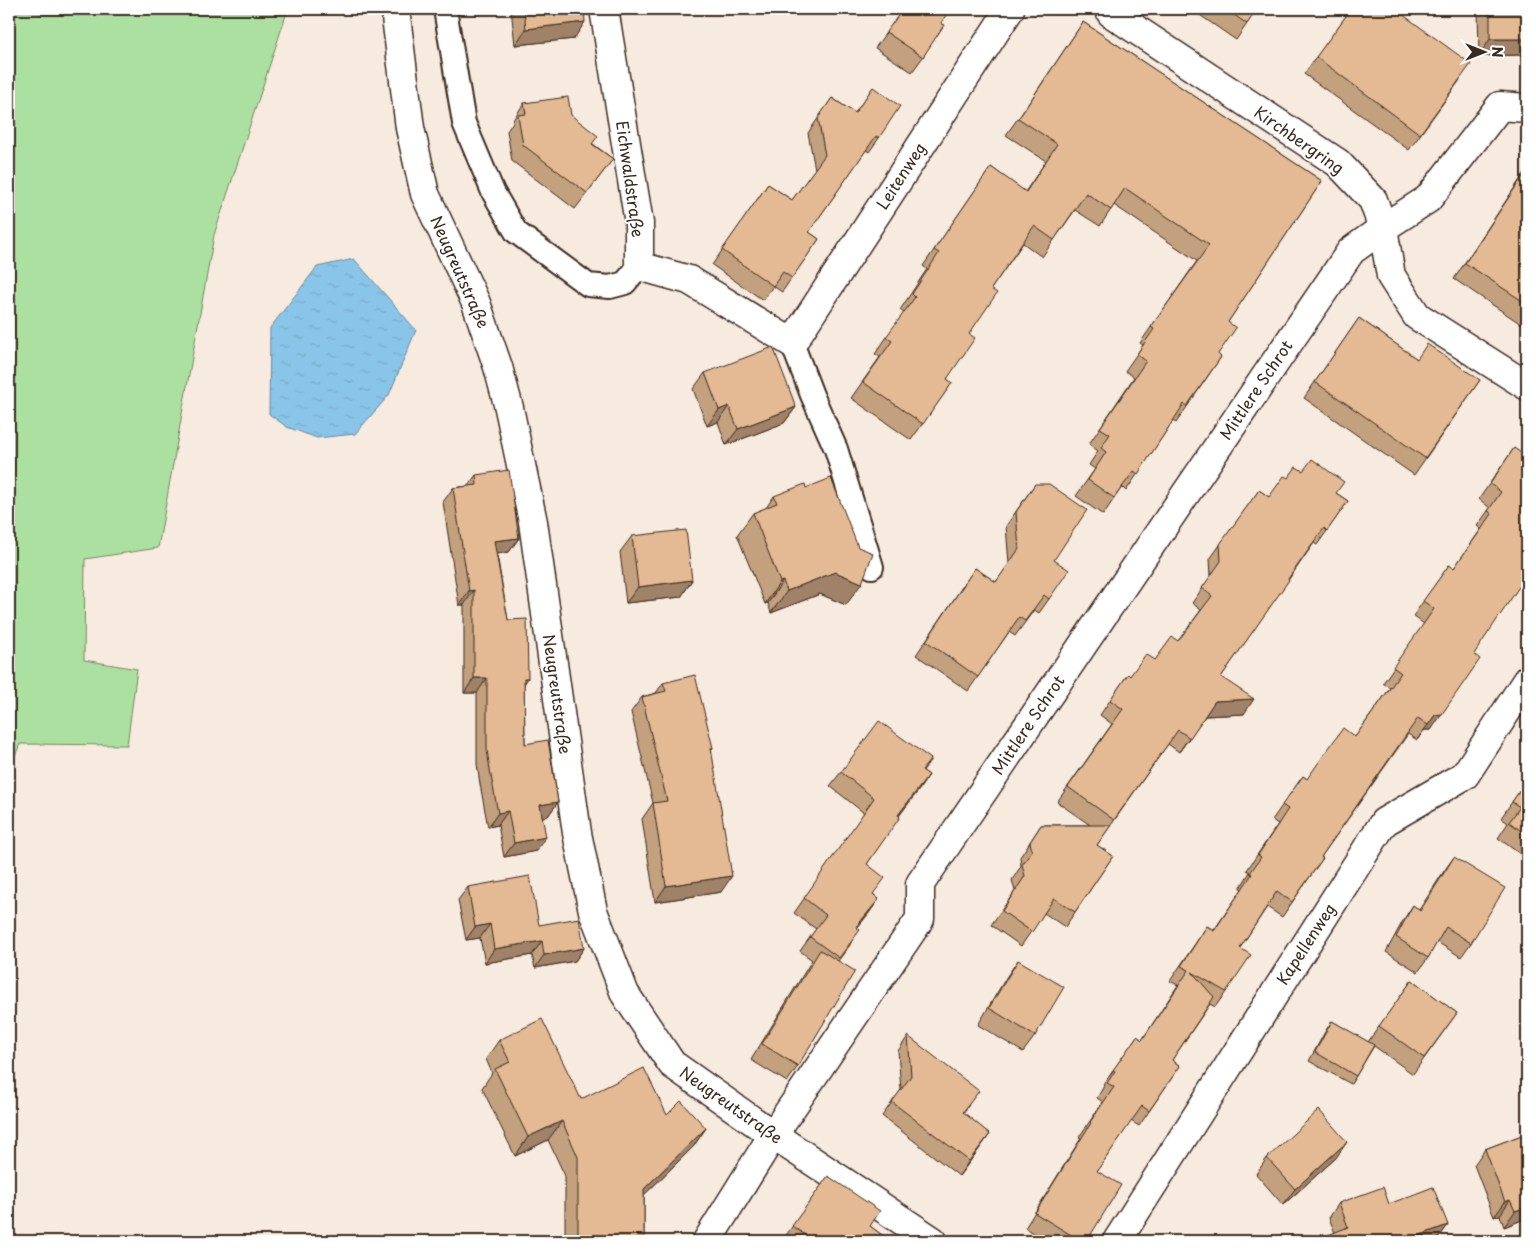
<svg xmlns="http://www.w3.org/2000/svg" width="1536" height="1250" viewBox="0 0 1536 1250" font-family="'Playpen Sans',sans-serif">
	<style>
		.green { fill: #ace0a1; stroke: #748560 }
		.water { fill: url(#water-ripples); stroke: #6a8798 }
		.lines { fill: none; stroke-linecap: round; stroke-linejoin: round }
		.service-casing { stroke: #3b2a1e; stroke-width: 26 }
		.minor-casing { stroke: #3b2a1e; stroke-width: 31 }
		.service { stroke: #fff; stroke-width: 22 }
		.minor { stroke: #fff; stroke-width: 28 }
		.wall { fill: #c3a07e; stroke: #3b2a1e }
		.shaded-wall { fill: #9f8267; stroke: #3b2a1e }
		.building { fill: #e3ba93; stroke: #3b2a1e }
		.labels { text-anchor: middle; stroke-width: 4; stroke-linejoin: round; paint-order: stroke }
		.street-label { font-size: 16px; fill: #3b2a1e; stroke: #fff }
	</style>
	<defs>
		<pattern id="water-ripples" width="26" height="14" patternUnits="userSpaceOnUse" patternTransform="scale(1.25)"><rect width="26" height="14" fill="#89c5e9"/><path d="M2 4q2-2 4 0t4 0M15 11q2-2 4 0t4 0" fill="none" stroke="#77a9c7"/></pattern>
	</defs>
	<rect width="100%" height="100%" fill="#f7eadf"/>
	<filter id="ink" filterUnits="userSpaceOnUse"><feTurbulence type="fractalNoise" baseFrequency=".02" numOctaves="2"/><feDisplacementMap in="SourceGraphic" scale="10" xChannelSelector="R" yChannelSelector="G"/><feConvolveMatrix kernelMatrix="1 2 1 2 8 2 1 2 1" color-interpolation-filters="sRGB"/></filter>
	<g filter="url(#ink)">
		<path class="green" d="M9,9H288L214,235L158,548L85,559L84,660L137,669L127,745L20,744L9,770Z"/>
		<path class="water" d="M354,259L416,330L389,395L355,434L317,438L287,427L269,414L270,328L317,267Z"/>
		<g class="lines">
			<g class="service-casing">
				<g id="service">
					<path d="M445,9L464,123L493,192L516,232L588,285L610,287L625,283L639,266"/>
					<path d="M792,343L812,395L836,449L872,567"/>
				</g>
			</g>
			<g class="minor-casing">
				<g id="minor">
					<path d="M395,9L410,128L425,194L476,303L498,367L509,408L533,522L577,833L593,911L625,994L672,1064L773,1135L933,1241"/>
					<path d="M604,9L639,223V266L689,280L792,343L1010,9"/>
					<path d="M1109,9L1111,13L1338,163L1373,200L1383,228L1391,276L1417,316L1527,386"/>
					<path d="M707,1241L773,1135L920,919V884L1351,251L1383,228L1428,199L1500,106L1527,108"/>
					<path d="M1117,1241L1384,822L1465,775L1527,680"/>
				</g>
			</g>
			<use href="#service" class="service"/>
			<use href="#minor" class="minor"/>
		</g>
		<g class="wall">
			<path d="M511,9H584L574,39L515,45Z"/>
			<path d="M903,9L941,23L923,57L912,72L875,48Z"/>
			<path d="M1191,9H1257L1236,40Z"/>
			<path d="M1351,9L1460,80L1409,150L1304,74Z"/>
			<path d="M1478,9H1527V60H1522V55L1479,56Z"/>
			<path d="M1083,22L1322,181L1228,322L1218,354L1221,357L1176,423L1173,421L1126,491L1122,487L1103,515L1076,496L1095,469L1089,465L1098,451L1089,444L1134,377L1125,371L1143,345L1140,343L1197,261L1114,205L1100,226L1075,210L1042,257L1023,243L991,289L947,379L952,383L911,440L851,398L880,357L875,354L904,313L900,310L927,269L923,266L991,167L1025,192L1046,161L1006,135L1018,118L1020,116Z"/>
			<path d="M873,87L879,138L869,152L866,150L809,232L819,239L782,292L773,286L763,300L712,265L768,184L792,200L815,169L808,133L832,98L855,113Z"/>
			<path d="M524,103L571,115L593,144L613,159L575,209L512,161L507,131L513,122V120Z"/>
			<path d="M1527,169V328L1454,279Z"/>
			<path d="M1359,318L1417,359L1480,380L1414,475L1304,398Z"/>
			<path d="M705,373L796,407L784,423L726,445L718,422L707,426L693,389Z"/>
			<path d="M1514,448L1474,654L1431,730H1424L1417,740L1408,734L1321,857L1323,858L1282,917L1267,907L1240,948L1226,992L1215,1007L1210,1004L1172,1060L1180,1066L1139,1126L1131,1121L1097,1171L1087,1241H1045L1025,1228L1081,1138L1079,1137L1103,1102L1097,1098L1104,1086L1103,1085L1137,1036L1142,1040L1178,985L1170,981L1207,926L1214,930L1242,889L1240,888L1250,872L1247,870L1278,824L1272,820L1303,776L1307,779L1355,737L1390,688L1383,683L1424,624L1413,616L1449,565L1454,568L1481,529L1477,526L1490,508L1479,499Z"/>
			<path d="M476,475L519,538L509,552L497,554L508,620L528,678L524,684L525,744L558,802L548,816L542,817L536,851L504,857L498,825L488,827L480,784L477,764V693H464V605H459L443,502L453,488L468,486Z"/>
			<path d="M1288,478L1336,493L1348,501L1317,545L1314,543L1221,677L1244,714L1205,716L1179,752L1168,744L1097,845L1113,856L1065,927L1044,913L1021,946L991,925L1015,891L1012,880L1021,866L1020,857L1041,825H1090L1057,802L1112,724L1100,715L1128,674L1130,676L1155,660L1178,641L1201,610L1192,603L1211,576L1210,559L1259,490L1269,497Z"/>
			<path d="M1035,484L1054,560L1049,599L1039,613L1034,610L1015,636L1009,632L968,691L916,655L975,568L996,582L1009,564L1006,526Z"/>
			<path d="M774,496L846,605L820,594L771,613L768,603L765,604L737,535L753,513L766,508Z"/>
			<path d="M632,536L692,580L681,597L626,603L620,552Z"/>
			<path d="M663,683L713,748L711,750L721,892L655,902L642,819L653,803L631,712L642,697L656,693Z"/>
			<path d="M931,759L923,771L929,775L899,816L867,864L873,894L879,899L869,913L857,928L850,945L838,961L798,1066L787,1082L751,1060L812,960L800,951L816,929L794,913L864,813L830,786L841,772Z"/>
			<path d="M1527,780V859L1498,838L1508,823L1501,818Z"/>
			<path d="M1454,857L1471,943L1461,957L1437,942L1428,958L1418,972L1386,952L1404,919L1413,905L1419,910L1444,871Z"/>
			<path d="M468,887L539,925L584,948L575,961L535,968L532,955L485,963L480,938L466,940L458,900Z"/>
			<path d="M1018,960L1035,1036L1023,1052L978,1025L1007,976Z"/>
			<path d="M1412,980L1457,1013L1413,1074L1374,1046L1356,1076L1351,1084L1309,1061L1326,1030L1332,1021L1368,1042Z"/>
			<path d="M908,1036L969,1105L963,1113L990,1134L959,1176L882,1116L901,1090L898,1051Z"/>
			<path d="M499,1040L581,1099L667,1115L706,1128L693,1147L644,1195V1241H565V1176L548,1140L515,1156L482,1088L492,1073L486,1059Z"/>
			<path d="M1527,1133V1218L1504,1227L1500,1215L1494,1217L1474,1165L1485,1149Z"/>
			<path d="M1267,1158H1336L1283,1205L1256,1174Z"/>
			<path d="M828,1176L870,1226L890,1241H782Z"/>
			<path d="M1339,1203L1389,1204L1448,1225L1438,1239L1432,1241H1313L1335,1233L1329,1218Z"/>
		</g>
		<g class="shaded-wall">
			<path d="M585,22L574,39L515,45L526,29Z"/>
			<path d="M1490,39H1527V47L1522,55L1479,56Z"/>
			<path d="M1527,53V60H1522Z"/>
			<path d="M729,406L718,422L707,426L719,410Z"/>
			<path d="M796,407L784,423L726,445L738,429Z"/>
			<path d="M519,538L509,552L484,556L494,541Z"/>
			<path d="M835,572L862,583L846,605L820,594L771,613L787,591Z"/>
			<path d="M692,580L681,597L626,603L638,587Z"/>
			<path d="M783,581L768,603L765,604L780,582Z"/>
			<path d="M474,590L464,605H459L469,591Z"/>
			<path d="M474,678H487L477,693H464Z"/>
			<path d="M524,678H528L518,693Z"/>
			<path d="M1254,699L1244,714L1205,716L1179,752L1215,701Z"/>
			<path d="M1442,714L1431,730H1424L1417,740L1435,715Z"/>
			<path d="M929,775L919,790L888,830L898,815Z"/>
			<path d="M558,802L548,816L530,819L540,805Z"/>
			<path d="M508,811L498,825L488,827L498,813Z"/>
			<path d="M546,837L536,851L504,857L514,843Z"/>
			<path d="M732,876L721,892L655,902L666,886Z"/>
			<path d="M879,899L869,913L846,942L856,927Z"/>
			<path d="M490,924L480,938L466,940L475,927Z"/>
			<path d="M542,941L532,955L485,963L494,949Z"/>
			<path d="M584,948L575,961L535,968L544,955Z"/>
			<path d="M562,1121L548,1140L515,1156L528,1137Z"/>
			<path d="M706,1128L693,1147L631,1208L644,1189Z"/>
			<path d="M990,1134L980,1148L959,1176L969,1161Z"/>
			<path d="M1347,1142L1336,1158L1283,1205L1295,1189Z"/>
			<path d="M1510,1200L1500,1215L1494,1217L1505,1202Z"/>
			<path d="M1527,1207V1218L1504,1227L1515,1211Z"/>
			<path d="M1448,1225L1438,1239L1432,1241H1412L1415,1237Z"/>
		</g>
		<g class="building">
			<path d="M524,9H584L585,22L526,29Z"/>
			<path d="M903,9H950L941,23L944,25L923,57L886,32Z"/>
			<path d="M1226,9H1257L1247,24Z"/>
			<path d="M1351,9H1395L1471,64L1420,134L1316,57Z"/>
			<rect x="1490" y="9" width="37" height="30"/>
			<path d="M1083,22L1322,181L1228,322L1236,328L1218,354L1221,357L1187,406L1184,404L1138,474L1134,471L1114,498L1088,480L1106,452L1101,448L1110,434L1100,428L1146,361L1137,354L1154,329L1151,327L1209,245L1125,188L1111,210L1086,193L1054,240L1034,226L991,289L997,293L969,334L975,338L947,379L952,383L923,424L863,382L892,341L886,337L915,297L912,294L939,253L934,250L991,167L1026,192L1057,144L1018,118L1021,115Z"/>
			<path d="M873,87L900,106L879,138L876,136L809,232L819,239L792,278L783,272L773,286L722,250L768,184L792,200L825,155L818,118L832,98L855,113Z"/>
			<path d="M568,97L571,115L598,136L592,144L613,159L587,193L523,145L518,115L526,114L524,103Z"/>
			<path d="M1527,170V304L1465,263Z"/>
			<path d="M1359,318L1417,359L1427,344L1480,380L1425,458L1315,382Z"/>
			<path d="M773,347L796,407L738,429L729,406L719,410L705,373Z"/>
			<path d="M1514,448L1527,457V575L1474,654L1480,659L1442,714L1435,715L1428,725L1418,718L1321,857L1323,858L1292,902L1277,891L1240,948L1251,955L1226,992L1192,972L1214,997L1172,1060L1180,1066L1149,1111L1142,1106L1097,1171L1121,1185L1087,1241H1081L1035,1213L1091,1123L1090,1122L1114,1087L1107,1083L1115,1071L1113,1070L1137,1036L1142,1040L1189,970L1181,966L1207,926L1214,931L1252,874L1250,873L1261,857L1258,855L1288,809L1282,805L1303,776L1307,779L1343,728L1355,737L1401,673L1393,667L1434,609L1423,601L1449,565L1454,568L1492,514L1488,511L1501,492L1490,484Z"/>
			<path d="M1312,459L1344,482L1336,493L1348,501L1327,531L1324,528L1288,579L1289,580L1221,677L1254,699L1215,701L1190,738L1178,730L1114,820L1068,787L1123,709L1110,700L1128,674L1130,676L1146,654L1155,660L1172,637L1178,641L1212,596L1202,588L1221,561L1220,544L1259,490L1269,497L1284,476L1288,478L1296,467L1303,471Z"/>
			<path d="M509,470L519,538L494,541L508,620L527,619L528,678H524L525,744L548,740L558,802L540,805L546,837L514,843L508,811L498,813L490,770L487,750V678H474V590L469,591L453,488L477,485L476,475Z"/>
			<path d="M831,478L858,547L873,553L862,583L835,572L787,591L783,581L780,582L753,513L777,503L774,496L805,484L806,488Z"/>
			<path d="M1035,484H1049L1087,510L1054,560L1069,570L1049,599L1044,595L1025,621L1019,617L978,677L926,641L975,568L996,582L1019,549L1016,512Z"/>
			<path d="M686,530L692,580L638,587L632,536Z"/>
			<path d="M695,675L713,748H711L732,876L666,886L653,803L667,801L642,697L666,691L663,683Z"/>
			<path d="M879,721L931,759L922,770L929,775L898,815L900,817L867,864L885,878L873,894L879,899L856,927L860,930L839,958L810,937L826,915L804,898L874,798L841,772Z"/>
			<path d="M1527,780V835L1509,822L1520,807L1512,802Z"/>
			<path d="M1041,825H1111L1097,845L1113,856L1075,912L1054,898L1032,932L1002,911L1025,876L1022,865L1032,851L1030,842Z"/>
			<path d="M1454,857L1505,888L1471,943L1446,927L1428,958L1396,937L1413,905L1420,911Z"/>
			<path d="M530,876L539,925L579,918L584,948L544,955L542,941L494,949L490,924L475,927L468,887Z"/>
			<path d="M820,950L855,971L798,1066L762,1044Z"/>
			<path d="M1018,960L1064,987L1035,1036L989,1008Z"/>
			<path d="M1412,980L1457,1013L1424,1058L1379,1026Z"/>
			<path d="M542,1019L581,1099L644,1068L667,1115L681,1101L706,1128L644,1189V1241H578V1157L562,1121L528,1137L495,1069L510,1062L499,1040Z"/>
			<path d="M1332,1021L1374,1045L1356,1076L1315,1052Z"/>
			<path d="M908,1036L979,1091L963,1112L990,1134L969,1161L892,1102L911,1076Z"/>
			<path d="M1319,1110L1347,1142L1295,1189L1267,1158Z"/>
			<path d="M1527,1133V1207L1515,1211L1510,1200L1505,1202L1485,1149Z"/>
			<path d="M828,1176L880,1211L870,1226L890,1241H814L792,1226Z"/>
			<path d="M1383,1187L1389,1204L1433,1187L1448,1225L1415,1237L1417,1241H1313L1348,1227L1339,1203Z"/>
		</g>
	</g>
	<g class="labels">
		<g class="street-label">
			<text transform="translate(1299 140) rotate(35)" y="6">Kirchbergring</text>
			<text transform="translate(901 176) rotate(-57)" y="6">Leitenweg</text>
			<text transform="translate(630 179) rotate(82)" y="6">Eichwaldstraße</text>
			<text transform="translate(460 272) rotate(66)" y="6">Neugreutstraße</text>
			<text transform="translate(1256 390) rotate(-56)" y="6">Mittlere Schrot</text>
			<text transform="translate(557 694) rotate(82)" y="6">Neugreutstraße</text>
			<text transform="translate(1028 725) rotate(-56)" y="6">Mittlere Schrot</text>
			<text transform="translate(1306 944) rotate(-57)" y="6">Kapellenweg</text>
			<text transform="translate(731 1105) rotate(35)" y="6">Neugreutstraße</text>
		</g>
	</g>
	<rect width="1536" height="1250" fill="none" stroke="#fff" stroke-width="30"/>
	<rect x="15" y="15" width="1506" height="1220" fill="none" stroke="#3b2a1e" stroke-width="2" filter="url(#ink)"/>
	<g transform="translate(1484 52) rotate(90)" stroke="#ffffff" stroke-width="4" paint-order="stroke">
	<path d="M0-4L9 19L0 12L-9 19Z" fill="#3b2a1e"/>
	<text y="-8" font-size="14" font-weight="bold" text-anchor="middle" fill="#3b2a1e">N</text>
	</g>
</svg>
